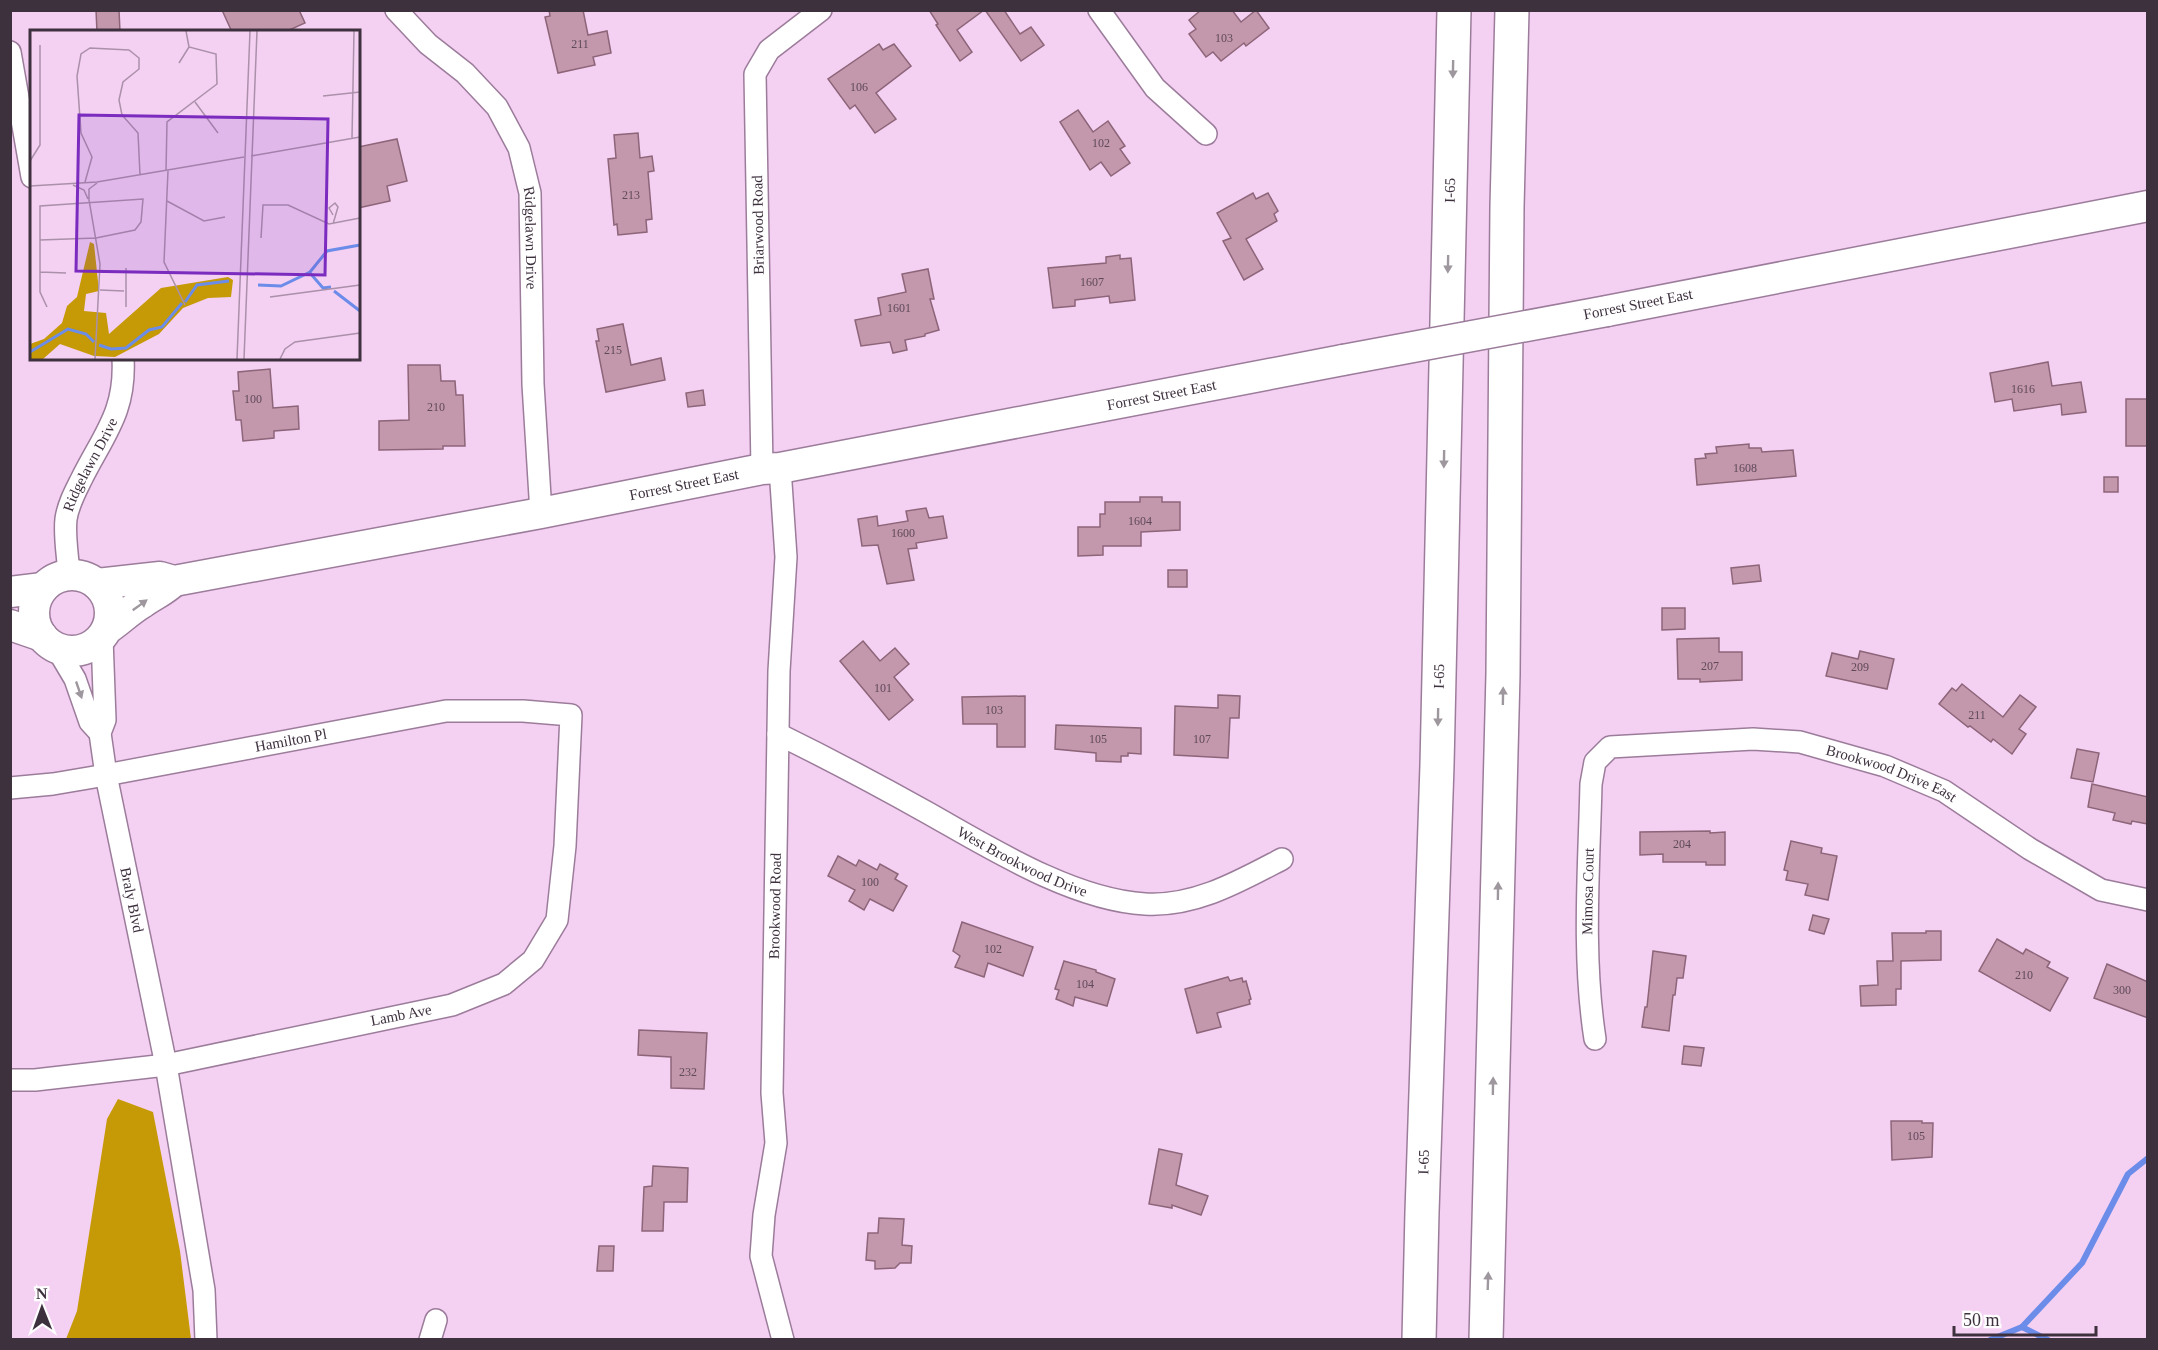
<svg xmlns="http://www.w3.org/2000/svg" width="2158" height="1350" viewBox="0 0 2158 1350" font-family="Georgia,serif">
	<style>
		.forest { fill: #c59a06 }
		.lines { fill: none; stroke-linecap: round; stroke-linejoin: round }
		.stream { stroke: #6c8ce9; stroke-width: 6 }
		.building { fill: #c397ac; stroke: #8d6579; stroke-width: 1.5 }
		.street-casing { stroke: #9c7c9b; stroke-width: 24 }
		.secondary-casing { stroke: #9c7c9b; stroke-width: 33 }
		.highway-casing { stroke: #9c7c9b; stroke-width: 36 }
		.street { stroke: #fff; stroke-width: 21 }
		.secondary { stroke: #fff; stroke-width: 30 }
		.highway { stroke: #fff; stroke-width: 33 }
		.secondary-bridge-casing { stroke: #9c7c9b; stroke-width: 33; stroke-linecap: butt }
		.secondary-bridge { stroke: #fff; stroke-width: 30 }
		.oneway { fill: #9e989e }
		.labels { text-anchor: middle; stroke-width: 4.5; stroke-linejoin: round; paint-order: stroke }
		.number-label { font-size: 12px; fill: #5f4a5a }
		.street-label { font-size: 15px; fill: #3e313e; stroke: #fefefe }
		.inset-river { fill: none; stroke: #6c8ce9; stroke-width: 3 }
		.inset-road { fill: none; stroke: #ab90aa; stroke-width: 1.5 }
		.view { fill: #7b2cbf; fill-opacity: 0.15; stroke: #7b2cbf; stroke-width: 3 }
		.inset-edge { fill: none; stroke: #3e313e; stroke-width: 3 }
	</style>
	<rect width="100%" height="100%" fill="#f4d0f2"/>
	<path class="forest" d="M118,1099L153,1112L180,1251L191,1339H66L77,1311L107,1119Z"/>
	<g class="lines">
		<g class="stream">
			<path d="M2022,1327L2048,1340"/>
			<path d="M1990,1340L2022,1327L2082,1263L2128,1174L2148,1158"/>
		</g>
	</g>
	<g class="building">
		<path d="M96,10H119L120,32H97Z"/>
		<path d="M222,10H299L305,23L285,32H232Z"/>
		<path d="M549,10H583L588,35L607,31L611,53L593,57L595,65L558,73L545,17L550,16Z"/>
		<path d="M929,10H984L957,30L972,52L960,61L936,25L938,24Z"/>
		<path d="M985,10H1004L1020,34L1031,27L1044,45L1021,61Z"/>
		<path d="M1201,10H1232L1241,22L1256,10L1269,28L1246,46L1244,43L1221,61L1213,52L1206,57L1189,34L1196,29L1189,20Z"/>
		<path d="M879,44L883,50L894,44L911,66L876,93L896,119L875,133L855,105L850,109L828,79Z"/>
		<path d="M1078,110L1093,132L1108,121L1125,146L1120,149L1130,163L1111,176L1101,162L1090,170L1060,122Z"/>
		<path d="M638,133L640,158L652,156L654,171L648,172L652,219L646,220L647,232L618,235L617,224L614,225L608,159L616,158L614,135Z"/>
		<path d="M397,139L407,181L387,186L390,201L358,208V147Z"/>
		<path d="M1253,193L1256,199L1268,193L1278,211L1274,214L1277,221L1246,239L1263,269L1244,280L1223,241L1231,238L1217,213Z"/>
		<path d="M1120,255V259L1131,258L1135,300L1110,303L1109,296L1075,300V306L1053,308L1048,268L1106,263V257Z"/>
		<path d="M928,269L934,299H930L939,330L925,334V336L905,340L907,350L893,353L890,342L861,346L855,320L881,315L878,298L906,292L902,274Z"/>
		<path d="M623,324L631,365L661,358L665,380L606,392L596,341H599L597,329Z"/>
		<path d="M2048,362L2052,386L2081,382L2086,412L2062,415L2061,404L2014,411L2012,399L1995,402L1990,373Z"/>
		<path d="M408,365H440L441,381H455L456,395H463L465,446H443V449L379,450V421L409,420Z"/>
		<path d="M270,369L273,408L298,406L299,429L274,431V438L243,441L241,420H236L233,391H239L238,372Z"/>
		<path d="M703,390L705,405L688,407L686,393Z"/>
		<rect x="2126" y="399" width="22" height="47"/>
		<path d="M1749,444V448H1761L1762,452L1793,450L1796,476L1697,485L1695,459L1706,458L1705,454L1717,453L1716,447Z"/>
		<rect x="2104" y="477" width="14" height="15"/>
		<path d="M1140,497H1162V502H1180V530L1141,532V546H1103V555L1078,556V527H1100V514H1105V502H1140Z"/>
		<path d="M926,508L929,518L943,516L947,538L916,543L917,548L908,549L914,580L887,584L878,545L862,546L858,519L877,516L878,526L908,521L906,511Z"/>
		<path d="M1759,565L1761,581L1733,584L1731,568Z"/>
		<rect x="1168" y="570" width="19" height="17"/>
		<path d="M1662,608H1685V629L1662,630Z"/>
		<path d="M1719,638V652H1742V680L1700,682V679H1678L1677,639Z"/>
		<path d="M863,641L880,661L895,648L909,664L894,677L913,700L889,720L840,661Z"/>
		<path d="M1860,651L1894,659L1887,689L1826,676L1832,653L1858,659Z"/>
		<path d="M1962,684L2003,717L2020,695L2036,707L2019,729L2026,734L2012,754L1993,739L1991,742L1970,726L1968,727L1939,704L1952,688L1956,691Z"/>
		<path d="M1218,695L1240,696L1239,718H1230L1228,758L1174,755L1175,706L1218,708Z"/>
		<path d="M1025,696V747H997V724H963L962,697Z"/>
		<path d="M1056,725L1141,728V754L1128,753V756H1121V762L1096,761V753L1055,749Z"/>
		<path d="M2077,749L2099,753L2093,782L2071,778Z"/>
		<path d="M2092,784L2148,797V824L2132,821L2131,824L2113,820L2115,813L2088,807Z"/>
		<path d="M1710,831V833L1725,832V865H1706V862H1663V854L1640,855V832Z"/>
		<path d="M1791,841L1822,848L1821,853L1837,856L1828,900L1805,895L1808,884L1786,880L1788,871L1784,870Z"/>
		<path d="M838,856L856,866L859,860L877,870L880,864L898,874L895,879L907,886L893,911L870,899L864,910L849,901L855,890L828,876Z"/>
		<path d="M1813,915L1829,919L1824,934L1809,930Z"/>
		<path d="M962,922L1033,947L1023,976L988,963L984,977L955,967L960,956L953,951Z"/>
		<path d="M1926,931H1941V960L1901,961V989H1896V1005L1861,1006L1860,986L1878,985L1877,961H1893L1892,933H1926Z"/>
		<path d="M1997,939L2023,954L2026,949L2050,962L2047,967L2068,978L2050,1011L1979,971Z"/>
		<path d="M1653,951L1686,956L1683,978H1677L1675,995H1673L1669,1031L1642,1027L1645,1007H1647Z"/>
		<path d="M1064,961L1096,970V972L1115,979L1107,1006L1075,997L1073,1006L1056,999L1059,990L1055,989Z"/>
		<path d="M2107,964L2148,982V1018L2094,998Z"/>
		<path d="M1228,977L1230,981L1242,978L1243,982L1246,981L1251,999L1249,1000L1250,1004L1217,1013L1221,1027L1197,1033L1185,989Z"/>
		<path d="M639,1030L707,1033L704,1089L671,1088V1057L638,1055Z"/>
		<path d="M1684,1046L1704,1048L1701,1066L1682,1064Z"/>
		<path d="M1891,1121H1922V1123H1933L1932,1157L1892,1160Z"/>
		<path d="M1159,1149L1182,1154L1176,1185L1208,1196L1201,1215L1172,1205V1208L1149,1204Z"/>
		<path d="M653,1166L688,1168L687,1202H664L663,1231H642L644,1187L652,1186Z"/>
		<path d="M879,1218L904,1219L902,1245L912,1246L911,1263H900L895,1268L875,1269V1261L866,1260L868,1233H878Z"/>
		<path d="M599,1246H614L613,1271H597Z"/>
	</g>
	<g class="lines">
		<g class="street-casing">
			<g id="street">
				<path id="s1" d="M396,10L428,44L465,73L497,107L519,148L530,193L533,384L541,513"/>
				<path d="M1099,10L1155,88L1206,134"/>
				<path d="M10,52L32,177"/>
				<path d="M780,468L786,557L779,671L772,1093L776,1143L764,1215L761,1256L783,1340"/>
				<path d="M762,469L755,74L769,50L821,10"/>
				<path id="s2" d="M69,575C68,557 64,536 66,519C68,505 75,492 81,480C104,434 126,412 123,358"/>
				<path id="s3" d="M102,638L105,720L100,733L106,775L166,1065L204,1290L206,1340"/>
				<path d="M56,647L75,679L90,722L100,733"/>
				<path id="s4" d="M778,734C829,759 878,785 928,813C990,848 1073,900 1145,904C1195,907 1240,881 1282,859"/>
				<path id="s5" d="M10,788L53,784L106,775L446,711H523L571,715L565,846L557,920L533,960L504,984L452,1005L166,1065L35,1080H10"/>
				<path id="s6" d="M1595,1039C1582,955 1589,868 1591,784L1595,762L1610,747L1753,739L1800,742L1885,766L1944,791L2030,849L2101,890L2148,900"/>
				<path d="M430,1340L436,1320"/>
			</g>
		</g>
		<g class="secondary-casing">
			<g id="secondary">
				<path d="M1607,311L2148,206"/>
				<circle cx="72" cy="613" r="38"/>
				<path id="s7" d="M97,584L160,577L174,581L541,513L762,469L780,468L1343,360"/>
				<path d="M10,592L43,588"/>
				<path d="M10,625L42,636"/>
				<path d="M107,629C119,621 130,610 142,603C153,595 164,591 174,581"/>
			</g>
		</g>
		<g class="highway-casing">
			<g id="highway">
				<path id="s8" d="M1419,1340L1422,1212L1437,765L1454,10"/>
				<path d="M1486,1340L1503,674L1507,207L1512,10"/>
			</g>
		</g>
		<use href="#street" class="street"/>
		<use href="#secondary" class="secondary"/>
		<use href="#highway" class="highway"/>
		<g class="secondary-bridge-casing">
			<path id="secondary-bridge" d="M1343,360L1607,311"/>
		</g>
		<use href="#secondary-bridge" class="secondary-bridge"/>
	</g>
	<defs><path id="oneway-solid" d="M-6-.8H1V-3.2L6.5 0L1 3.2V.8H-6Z" transform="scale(1.5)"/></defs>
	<g class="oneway">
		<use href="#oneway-solid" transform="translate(1453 69) rotate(91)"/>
		<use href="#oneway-solid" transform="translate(1448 264) rotate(91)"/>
		<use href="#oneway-solid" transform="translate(1444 459) rotate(91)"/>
		<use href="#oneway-solid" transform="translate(140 605) rotate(-36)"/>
		<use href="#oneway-solid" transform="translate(79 690) rotate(71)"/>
		<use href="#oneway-solid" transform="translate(1503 696) rotate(-89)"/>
		<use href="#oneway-solid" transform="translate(1438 717) rotate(91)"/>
		<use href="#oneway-solid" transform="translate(1498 891) rotate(-89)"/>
		<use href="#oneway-solid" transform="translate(1493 1086) rotate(-89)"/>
		<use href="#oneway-solid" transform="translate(1488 1281) rotate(-88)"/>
	</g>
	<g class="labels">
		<g class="number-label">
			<text x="1224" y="42">103</text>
			<text x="580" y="48">211</text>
			<text x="859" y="91">106</text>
			<text x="1101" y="147">102</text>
			<text x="631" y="199">213</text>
			<text x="1092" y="286">1607</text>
			<text x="899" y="312">1601</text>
			<text x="613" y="354">215</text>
			<text x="2023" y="393">1616</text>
			<text x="253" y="403">100</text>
			<text x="436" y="411">210</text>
			<text x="1745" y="472">1608</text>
			<text x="1140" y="525">1604</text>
			<text x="903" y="537">1600</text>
			<text x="1710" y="670">207</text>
			<text x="1860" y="671">209</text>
			<text x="883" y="692">101</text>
			<text x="994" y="714">103</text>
			<text x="1977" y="719">211</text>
			<text x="1098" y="743">105</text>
			<text x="1202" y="743">107</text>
			<text x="1682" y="848">204</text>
			<text x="870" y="886">100</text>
			<text x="993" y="953">102</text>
			<text x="2024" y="979">210</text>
			<text x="1085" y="988">104</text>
			<text x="2122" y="994">300</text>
			<text x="688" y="1076">232</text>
			<text x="1916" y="1140">105</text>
		</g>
		<g class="street-label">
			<text dy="5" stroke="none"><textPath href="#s8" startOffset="1150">I-65</textPath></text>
			<text transform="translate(758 225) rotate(-91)" y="5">Briarwood Road</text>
			<text dy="5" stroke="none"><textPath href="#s1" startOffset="278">Ridgelawn Drive</textPath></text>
			<text transform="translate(1638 304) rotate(-11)" y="5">Forrest Street East</text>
			<text dy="5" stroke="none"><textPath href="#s7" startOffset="1083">Forrest Street East</textPath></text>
			<text dy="5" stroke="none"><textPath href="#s2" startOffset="116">Ridgelawn Drive</textPath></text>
			<text dy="5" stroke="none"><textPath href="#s7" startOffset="597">Forrest Street East</textPath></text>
			<text dy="5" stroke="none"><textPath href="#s8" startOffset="664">I-65</textPath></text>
			<text dy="5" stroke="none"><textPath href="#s5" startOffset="285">Hamilton Pl</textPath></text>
			<text dy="5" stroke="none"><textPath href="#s6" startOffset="586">Brookwood Drive East</textPath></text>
			<text dy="5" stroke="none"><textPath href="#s4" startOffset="276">West Brookwood Drive</textPath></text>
			<text dy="5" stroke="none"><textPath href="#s6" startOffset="148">Mimosa Court</textPath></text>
			<text dy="5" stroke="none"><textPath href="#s3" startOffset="266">Braly Blvd</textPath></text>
			<text transform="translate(775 906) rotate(-89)" y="5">Brookwood Road</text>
			<text transform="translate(401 1015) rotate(-11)" y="5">Lamb Ave</text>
			<text dy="5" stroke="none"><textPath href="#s8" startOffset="178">I-65</textPath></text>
		</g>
	</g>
	<g transform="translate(30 30)">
		<rect width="330" height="330" fill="#f4d0f2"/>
		<path d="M60,212L64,214L69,261L56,264L54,281L76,283L79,304L131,258L198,247L203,250L201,267L178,268L153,278L129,304L85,327L64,326L30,314L13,329H0V314L14,309L32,293L37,276L47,267Z" fill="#c59a06"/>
		<path class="inset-river" d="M280,243L293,258L301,257M228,255L251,256L280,242L297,221L330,215M304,261L330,281M155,272L167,255L199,251M69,315L81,319L96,318L119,300L132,297L152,273M0,322L38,299L56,304L64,312"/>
		<path class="inset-road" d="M149,33L159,17M293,66L330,62M165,72L188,103M322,108L324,1M221,126L330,107M0,131L10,115V15M136,141L137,92L187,54L186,24L159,17L156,1M138,141L134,232L155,275M55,152L62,127L51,103L47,46L51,24L60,18L99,20L109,28V39L93,52L89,70L92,85L108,103L110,145M43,155L54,160L58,169M0,156L67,152L214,127M137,171L174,191L195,187M303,185L299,178L305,173L308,177L303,194M231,208L233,175H258L299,194L330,188M10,210L66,208L105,200L111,192L113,169L10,176V262L17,277M96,238V277M10,242L36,243M70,260L94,261M240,267L330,255M65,329L70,234L59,170V159L67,153M207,329L220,1M214,329L227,1M250,329L255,319L265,312L330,303"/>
		<path class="view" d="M49,85L298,89L295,245L46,241Z"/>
		<rect width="330" height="330" class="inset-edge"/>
	</g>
	<rect width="2158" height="1350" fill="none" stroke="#3e313e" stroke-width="24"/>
	<g transform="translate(42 1308) rotate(359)" stroke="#fefefe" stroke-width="4.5" paint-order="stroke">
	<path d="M0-4.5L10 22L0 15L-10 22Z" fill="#3e313e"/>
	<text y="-9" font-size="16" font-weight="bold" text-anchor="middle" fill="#3e313e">N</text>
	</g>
	<path d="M1954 1326v9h142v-9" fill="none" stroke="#3e313e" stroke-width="3"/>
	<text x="1963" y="1326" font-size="18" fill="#3e313e" stroke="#fefefe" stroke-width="4.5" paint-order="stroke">50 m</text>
</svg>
